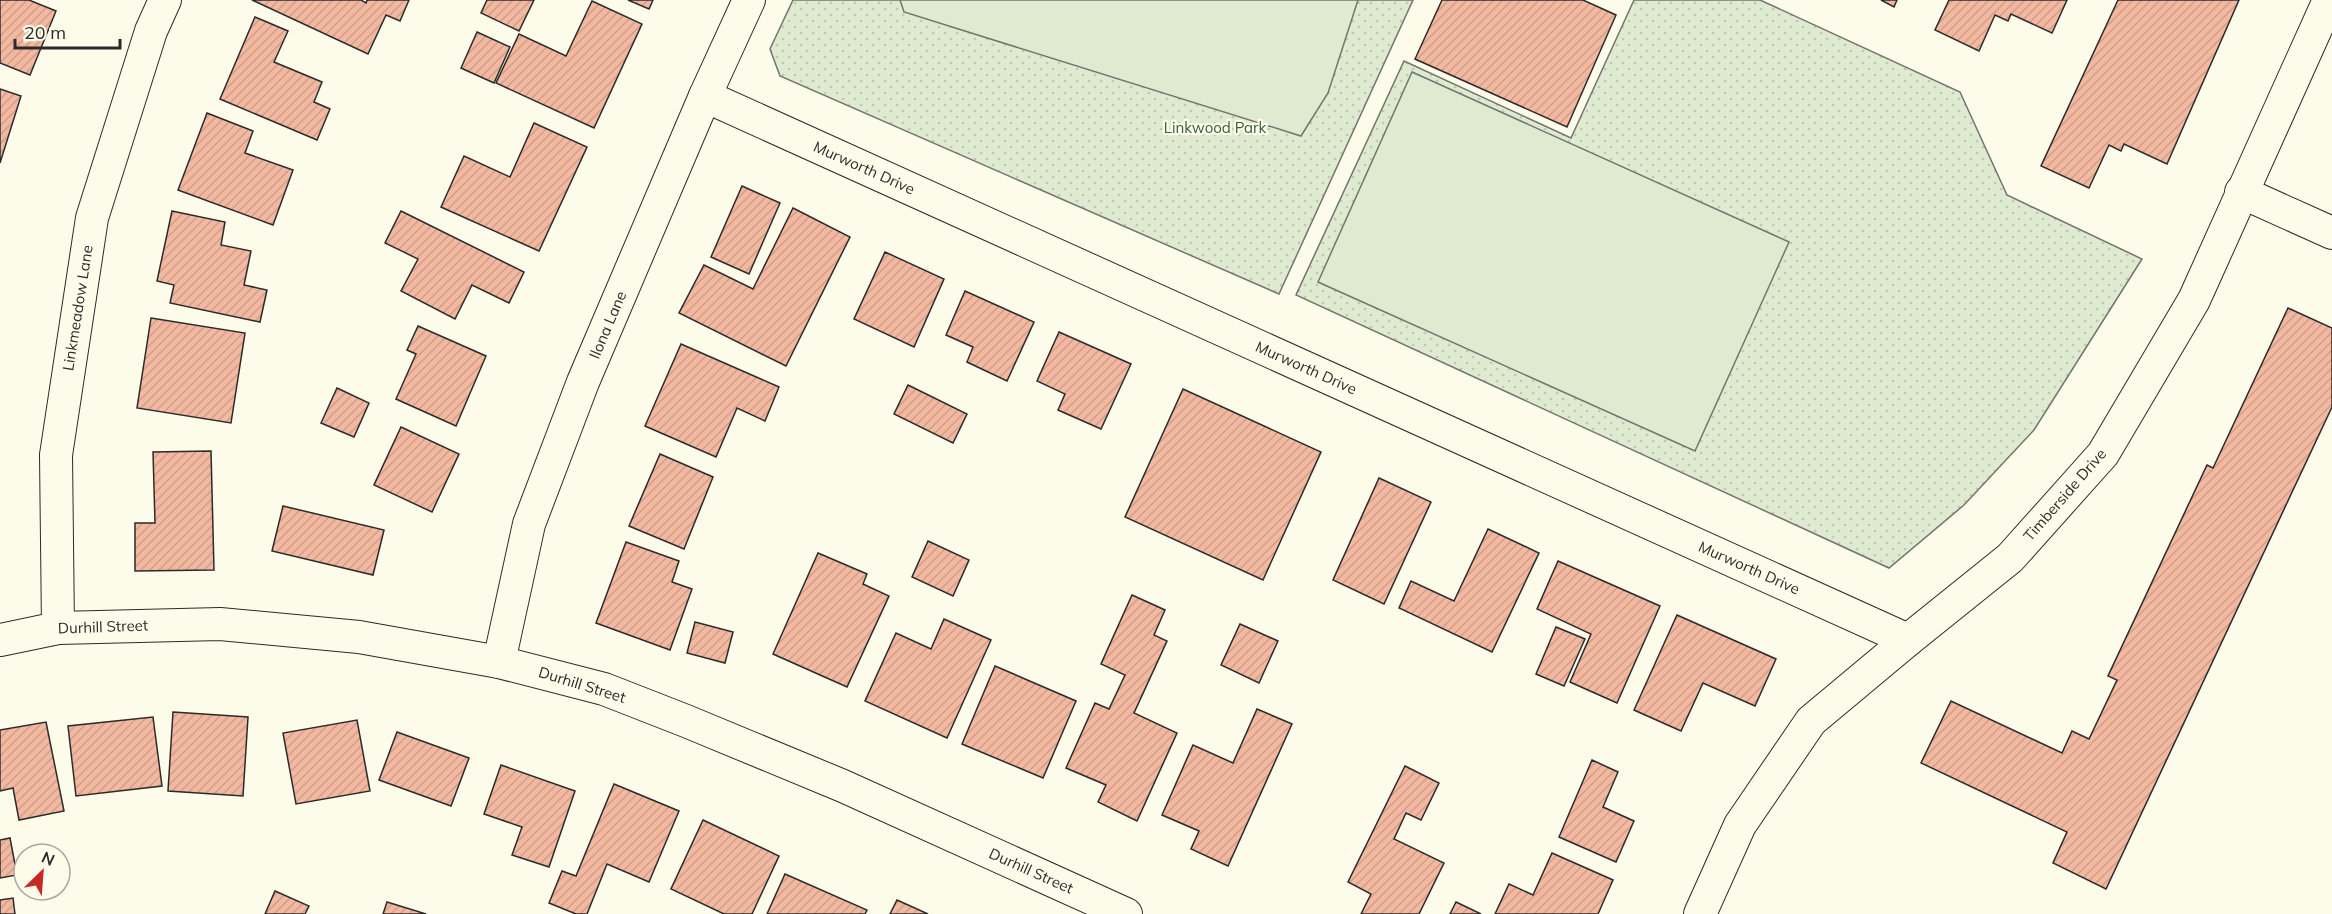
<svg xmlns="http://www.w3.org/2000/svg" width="2332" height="914" viewBox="0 0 2332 914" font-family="Mulish,sans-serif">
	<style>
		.grass { fill: url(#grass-dots); stroke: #74746e; stroke-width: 1.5 }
		.pitch { fill: #deebd1; stroke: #74746e; stroke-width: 1.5 }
		.building { fill: url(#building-hatch); stroke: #2b2b2b; stroke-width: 1.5 }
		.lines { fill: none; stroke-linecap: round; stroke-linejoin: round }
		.street-casing { stroke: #2b2b2b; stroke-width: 34 }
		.street { stroke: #fdfbea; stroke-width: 32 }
		.labels { text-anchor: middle; stroke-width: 4.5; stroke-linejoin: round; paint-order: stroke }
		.park-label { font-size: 15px; fill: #34623c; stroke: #fdfbea }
		.street-label { font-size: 15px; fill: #2b2b2b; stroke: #fdfbea }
	</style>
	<defs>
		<pattern id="grass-dots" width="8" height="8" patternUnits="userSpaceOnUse" patternTransform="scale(1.5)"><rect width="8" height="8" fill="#deebd1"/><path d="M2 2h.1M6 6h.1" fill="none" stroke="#bfcab4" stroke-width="1.8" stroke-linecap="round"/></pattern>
		<pattern id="building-hatch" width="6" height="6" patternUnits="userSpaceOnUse" patternTransform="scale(1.5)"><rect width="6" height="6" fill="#f2b8a0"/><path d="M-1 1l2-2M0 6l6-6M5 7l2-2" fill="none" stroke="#d09e8a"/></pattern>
	</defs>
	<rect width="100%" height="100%" fill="#fdfbea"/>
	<g class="grass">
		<path d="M793,0H1413L1279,294L780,76L770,49Z"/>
		<path d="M1634,0H1760L1960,92L2007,195L2142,259L2034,430L1964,505L1889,568L1296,295L1404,61L1571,138Z"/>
	</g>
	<g class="pitch">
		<path d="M900,0H1358L1328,93L1301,136L904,12Z"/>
		<path d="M1412,72L1789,242L1695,451L1318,282Z"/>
	</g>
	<g class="building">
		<path d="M0,0H29L56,11L30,75L0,63Z"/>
		<path d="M252,0H361L366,3L367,0H409L400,21L386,15L368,54Z"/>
		<path d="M487,0H534L519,31L481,13Z"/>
		<path d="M628,0H653L649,9Z"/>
		<path d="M1442,0H1583L1616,15L1567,127L1415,59Z"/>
		<path d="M1881,0H1897L1894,7Z"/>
		<path d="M1949,0H2067L2052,33L2011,14L2008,21L1995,15L1979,51L1935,30Z"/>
		<path d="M2118,0H2239L2167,164L2124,144L2121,151L2109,145L2089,188L2041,166Z"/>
		<path d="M592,1L642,24L594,128L496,83L519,34L566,56Z"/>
		<path d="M255,17L288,31L274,62L322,82L314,102L330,109L317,140L220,99Z"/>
		<path d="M477,32L510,47L494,83L461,68Z"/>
		<path d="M0,89L21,96L0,163Z"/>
		<path d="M207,113L253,131L245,153L293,170L273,225L178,190Z"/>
		<path d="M534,123L587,147L539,251L441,207L464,156L510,177Z"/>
		<path d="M742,186L780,203L749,274L711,257Z"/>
		<path d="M793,208L850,237L786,366L679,313L704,265L753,289Z"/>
		<path d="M172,211L225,222L221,245L251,251L244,285L267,290L260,322L170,303L174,285L157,281Z"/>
		<path d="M401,211L524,272L509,303L472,285L455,319L401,291L418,259L385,243Z"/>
		<path d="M885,252L944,279L914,347L854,319Z"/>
		<path d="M965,291L1034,322L1007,381L967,362L973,347L946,335Z"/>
		<path d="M2288,308L2332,328V407L2106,889L2053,863L2067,832L1921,763L1951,701L2062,753L2072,731L2089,739L2117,680L2108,676L2207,465L2213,468Z"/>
		<path d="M151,318L245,333L231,423L137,408Z"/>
		<path d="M418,326L486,356L456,426L396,399L416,354L407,350Z"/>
		<path d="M1059,332L1131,364L1101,429L1058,410L1065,394L1037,381Z"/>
		<path d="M681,344L779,387L765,421L737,408L716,457L645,426Z"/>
		<path d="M908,385L967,414L953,443L894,414Z"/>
		<path d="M337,388L369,403L354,437L321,423Z"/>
		<path d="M1183,389L1321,452L1263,580L1125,517Z"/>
		<path d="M401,427L459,454L432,512L374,485Z"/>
		<path d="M211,451L214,570L135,571V523H155L153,452Z"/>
		<path d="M660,454L713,477L684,549L629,526Z"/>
		<path d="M1379,478L1431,502L1384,604L1333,580Z"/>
		<path d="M283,506L384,530L373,575L272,551Z"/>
		<path d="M1488,529L1539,553L1492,652L1399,608L1411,581L1454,601Z"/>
		<path d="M928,541L969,560L953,596L912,577Z"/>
		<path d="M626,542L679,561L672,582L692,589L670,650L596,623Z"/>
		<path d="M818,553L867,574L863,584L889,596L847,687L773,654Z"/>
		<path d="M1558,561L1660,606L1617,703L1570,682L1591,634L1537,609Z"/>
		<path d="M1132,595L1165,610L1154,635L1167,641L1134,713L1177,733L1137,821L1098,802L1106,785L1066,768L1095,703L1109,709L1125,675L1101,664Z"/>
		<path d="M1677,615L1776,659L1755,706L1703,683L1681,731L1634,710Z"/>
		<path d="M944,619L991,640L947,738L865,701L896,633L931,649Z"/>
		<path d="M695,622L733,632L725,663L687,653Z"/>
		<path d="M1240,624L1278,641L1259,683L1221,665Z"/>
		<path d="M1556,627L1585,639L1564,686L1536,674Z"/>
		<path d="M995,666L1076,701L1043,778L962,744Z"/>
		<path d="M1257,709L1292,724L1228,866L1191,849L1199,831L1162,815L1193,745L1233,763Z"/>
		<path d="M173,712L248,717L243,796L168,791Z"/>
		<path d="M153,717L162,786L76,796L68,726Z"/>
		<path d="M357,720L370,791L296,804L283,733Z"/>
		<path d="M46,722L64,811L19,820L13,788L0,791V730Z"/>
		<path d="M397,732L469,758L451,806L379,780Z"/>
		<path d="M1592,760L1618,772L1603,807L1634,821L1616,862L1559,837Z"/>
		<path d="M501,765L575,791L549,867L512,855L522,827L484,814Z"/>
		<path d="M1405,766L1439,783L1421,820L1406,813L1394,839L1444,863L1419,914H1361L1371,894L1348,882Z"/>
		<path d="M614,784L679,811L649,882L607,864L587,914H576L549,903L562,871L576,876Z"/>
		<path d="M703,820L779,856L752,914H724L671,889Z"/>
		<path d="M10,838L17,875L0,878V840Z"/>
		<path d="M1552,853L1613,880L1598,914H1495L1509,884L1533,895Z"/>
		<path d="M785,874L867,910L865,914H767Z"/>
		<path d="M275,891L309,906L305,914H265Z"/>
		<path d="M13,898L15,914H0V900Z"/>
		<path d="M897,900L928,914H890Z"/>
		<path d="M387,902L426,914H383Z"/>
		<path d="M1456,902L1481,914H1450Z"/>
	</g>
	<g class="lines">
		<g class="street-casing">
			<g id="street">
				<path d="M705,96L1908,640"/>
				<path d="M2241,192L2332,233"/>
				<path d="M58,628L56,455L92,218L151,31L165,0"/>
				<path d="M0,640L58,628L220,624L359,637L499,662L604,689L686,721L843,786L1126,914"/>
				<path d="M499,662L529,524L583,382L705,96L749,0"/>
				<path d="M1700,914L1740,825L1811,721L1908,640L2010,558L2103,454L2194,300L2329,0"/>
			</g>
		</g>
		<use href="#street" class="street"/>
	</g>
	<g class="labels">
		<g class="park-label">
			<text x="1215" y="133">Linkwood Park</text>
		</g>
		<g class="street-label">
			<text transform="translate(864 168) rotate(24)" y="5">Murworth Drive</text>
			<text transform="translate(78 308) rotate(-81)" y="5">Linkmeadow Lane</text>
			<text transform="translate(608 325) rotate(-67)" y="5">Ilona Lane</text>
			<text transform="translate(1306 368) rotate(24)" y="5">Murworth Drive</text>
			<text transform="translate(2065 495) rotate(-49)" y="5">Timberside Drive</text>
			<text transform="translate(1749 568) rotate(24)" y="5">Murworth Drive</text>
			<text transform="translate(103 627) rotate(-2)" y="5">Durhill Street</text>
			<text transform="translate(582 685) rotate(17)" y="5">Durhill Street</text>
			<text transform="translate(1031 871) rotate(24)" y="5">Durhill Street</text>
		</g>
	</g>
	<g transform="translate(42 872) rotate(25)"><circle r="28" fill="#fdfbea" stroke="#a9a89e" stroke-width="1.5"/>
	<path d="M0-4.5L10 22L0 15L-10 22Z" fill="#c62828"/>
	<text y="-9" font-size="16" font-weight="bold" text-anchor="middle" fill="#2b2b2b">N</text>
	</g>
	<path d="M15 39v9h105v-9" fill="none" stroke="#2b2b2b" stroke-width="3"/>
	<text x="24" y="39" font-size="18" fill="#2b2b2b" stroke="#fdfbea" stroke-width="4.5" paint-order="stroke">20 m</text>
</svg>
